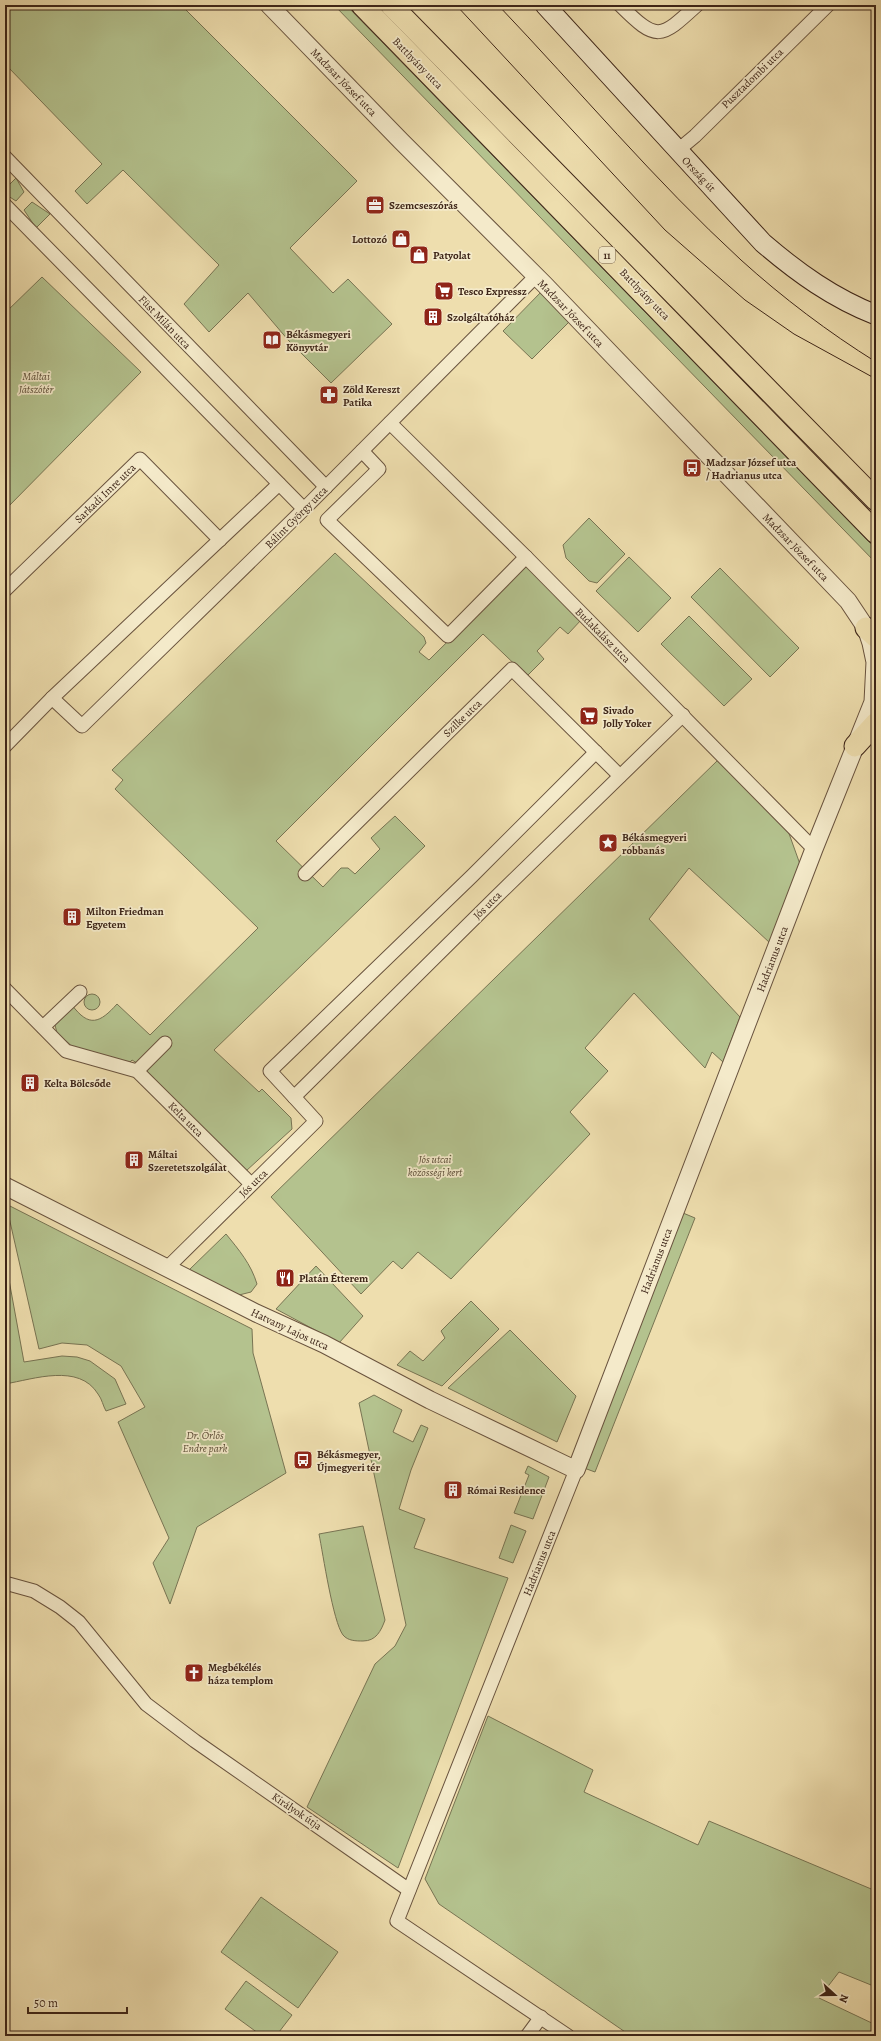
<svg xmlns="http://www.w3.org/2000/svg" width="881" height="2041" viewBox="0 0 881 2041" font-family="Alegreya,serif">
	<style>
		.green { fill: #b4c28e; stroke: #787453 }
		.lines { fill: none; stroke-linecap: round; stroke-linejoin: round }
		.minor-casing { stroke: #69533e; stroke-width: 15 }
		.tertiary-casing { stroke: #69533e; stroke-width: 19 }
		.secondary-casing { stroke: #3d2518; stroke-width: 21 }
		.primary-casing { stroke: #3d2518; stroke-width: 23 }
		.minor { stroke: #f4eaca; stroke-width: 13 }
		.tertiary { stroke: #f4eaca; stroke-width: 17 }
		.secondary { stroke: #f4eaca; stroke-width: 19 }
		.primary { stroke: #eedeae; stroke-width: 21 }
		.tram { stroke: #3d2518; stroke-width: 1 }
		.labels { text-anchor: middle; stroke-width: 3.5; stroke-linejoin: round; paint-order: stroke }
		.shield { fill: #f4eaca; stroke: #74604d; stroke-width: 1 }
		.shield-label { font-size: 10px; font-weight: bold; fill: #3d2518 }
		.street-label { font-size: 11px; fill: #3d2518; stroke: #f4eaca }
		.poi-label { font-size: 11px; font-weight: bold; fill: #3d2518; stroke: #f4eaca; text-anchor: start }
		.park-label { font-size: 11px; font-style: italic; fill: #5b4c36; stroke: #f4eaca }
	</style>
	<rect width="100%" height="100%" fill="#eedeae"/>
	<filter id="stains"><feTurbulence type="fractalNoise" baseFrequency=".005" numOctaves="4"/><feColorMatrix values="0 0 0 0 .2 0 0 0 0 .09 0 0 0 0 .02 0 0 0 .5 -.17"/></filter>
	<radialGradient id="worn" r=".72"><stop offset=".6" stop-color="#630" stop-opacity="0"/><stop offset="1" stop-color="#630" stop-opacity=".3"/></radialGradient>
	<g class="green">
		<path d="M5,5H181L357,181L290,248L333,293L348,279L392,324L331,383L289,341L248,293L209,332L184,304L219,265L123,170L87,204L75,191L102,164L7,66L5,68Z"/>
		<path d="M334,5H346L876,549V563Z"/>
		<path d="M16,178L24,192L16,201L5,194V189Z"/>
		<path d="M32,202L50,214L36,228L24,210Z"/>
		<path d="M42,277L141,372L5,510V313Z"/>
		<path d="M543,290L572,319L532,359L503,331Z"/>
		<path d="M589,518L625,554L597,583L589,581L566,558L563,545Z"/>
		<path d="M335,553L424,637L426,643L419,652L429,660L525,565L582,619L568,634L560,627L537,651L544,659L527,676L483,634L276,841L323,887L341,868H348L355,874L380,849L371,838L395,816L425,846L214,1050L259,1092L262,1089L291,1118L292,1129L246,1171L137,1063L132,1060L128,1064L74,1048L57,1033L54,1021L72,1005C89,1028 100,1023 117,1004L150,1035L258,928L115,789L123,780L112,770Z"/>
		<path d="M629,557L671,598L638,632L596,591Z"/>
		<path d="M720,568L799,648L770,677L691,597Z"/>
		<path d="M689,616L752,679L724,706L661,644Z"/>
		<path d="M719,759L787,828L801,867L770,943L689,868L649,919L740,1017L723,1062L712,1052L705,1068L634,993L585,1048L608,1071L570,1112L590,1134L451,1279L418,1252L402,1269L393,1261L361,1294L271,1197Z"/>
		<circle cx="92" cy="1002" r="8"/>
		<path d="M6,1204L252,1329L253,1353L286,1473L197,1527L170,1604L153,1563L169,1538L118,1422L145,1407L121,1366L87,1345L62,1343L39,1349Z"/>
		<path d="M683,1213L695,1218L595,1472L584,1468Z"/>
		<path d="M226,1234C239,1250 251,1264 257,1284L251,1292L239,1295L189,1270Z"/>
		<path d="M5,1258L24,1362L62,1356L77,1357L90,1361L115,1379L126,1404L106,1411C103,1406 102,1399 98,1394C79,1363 34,1379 5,1384Z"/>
		<path d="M316,1266L363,1316L339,1343L276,1309Z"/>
		<path d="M471,1301L499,1329L442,1386L397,1365L410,1351L423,1361L445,1338L441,1331Z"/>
		<path d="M510,1330L576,1396L557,1442L448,1388Z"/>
		<path d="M374,1395L402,1410L393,1432L413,1442L421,1425L428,1428L411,1470L399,1509L425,1519L414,1548L508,1578L398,1868L307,1807L375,1664L395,1646L406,1625L359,1403Z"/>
		<path d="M528,1466L549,1477L533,1519L514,1513L529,1475L525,1473Z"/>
		<path d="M511,1525L526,1531L513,1563L499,1558Z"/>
		<path d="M363,1526L385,1620C381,1631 376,1641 363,1641C356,1641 348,1641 343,1635C333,1622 323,1554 319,1534Z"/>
		<path d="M488,1716L593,1770L584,1792L698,1845L709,1821L876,1891V1987L839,1972L819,1998L876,2025V2036H631L439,1904L425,1879Z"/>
		<path d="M261,1897L338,1952L298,2008L221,1952Z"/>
		<path d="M246,1981L292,2015L276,2036H262L225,2009Z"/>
	</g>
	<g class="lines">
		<g class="minor-casing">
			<g id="minor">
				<path d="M620,5C657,42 660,39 697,5"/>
				<path d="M677,151L695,136L828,5"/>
				<path d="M5,157L326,487"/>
				<path d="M5,205L304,509"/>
				<path d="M390,423L526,557L814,849"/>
				<path d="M362,451L379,469L327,520L448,636L526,557"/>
				<path d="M5,590L140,459L220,540"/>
				<path d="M52,698L82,726L304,509L536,276"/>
				<path d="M5,746L52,698L279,484"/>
				<path d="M305,874L512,669L620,776"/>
				<path d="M5,989L66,1051L137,1071L251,1184"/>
				<path d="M43,1027L80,992"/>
				<path d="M137,1071L165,1043"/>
				<path d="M294,1097L270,1071L472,876L596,752"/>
				<path d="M167,1268L316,1121L294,1097L495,898L683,715"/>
				<path d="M5,1583L34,1591L60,1607L79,1622L146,1704L195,1741L409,1890"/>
				<path d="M527,2036L541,2017"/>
				<path d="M568,2036L397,1921L576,1470"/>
			</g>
		</g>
		<g class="tertiary-casing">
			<path id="tertiary" d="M5,1186L256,1313L324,1344L430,1400L576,1470L814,849L873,702L875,662L871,643L866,628L848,601L544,284L401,141L269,5"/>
		</g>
		<g class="secondary-casing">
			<path id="secondary" d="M545,5L763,243C798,273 833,298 876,315"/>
		</g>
		<g class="primary-casing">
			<g id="primary">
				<path d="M362,5L876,533"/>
				<path d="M391,5L876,500"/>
				<path d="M866,628L876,637"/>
				<path d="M855,746L876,723"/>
			</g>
		</g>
		<use href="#minor" class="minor"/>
		<use href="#tertiary" class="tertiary"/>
		<use href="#secondary" class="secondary"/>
		<use href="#primary" class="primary"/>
		<g class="tram">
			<path d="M456,5L665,230L706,266L745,300L794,334L876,379"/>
			<path d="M498,5C579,90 655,181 741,260C783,298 828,332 876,362"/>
		</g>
	</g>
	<defs>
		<g id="office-square" transform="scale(1)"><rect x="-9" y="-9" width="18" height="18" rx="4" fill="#8f2418" stroke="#f4eaca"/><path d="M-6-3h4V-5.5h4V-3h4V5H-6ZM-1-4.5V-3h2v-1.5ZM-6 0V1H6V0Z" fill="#fff"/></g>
		<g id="shop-square" transform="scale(1)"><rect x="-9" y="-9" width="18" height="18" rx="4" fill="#8f2418" stroke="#f4eaca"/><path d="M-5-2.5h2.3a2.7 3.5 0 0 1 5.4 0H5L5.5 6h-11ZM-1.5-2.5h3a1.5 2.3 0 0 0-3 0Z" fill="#fff"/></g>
		<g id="supermarket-square" transform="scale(1)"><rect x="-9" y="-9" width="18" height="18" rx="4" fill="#8f2418" stroke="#f4eaca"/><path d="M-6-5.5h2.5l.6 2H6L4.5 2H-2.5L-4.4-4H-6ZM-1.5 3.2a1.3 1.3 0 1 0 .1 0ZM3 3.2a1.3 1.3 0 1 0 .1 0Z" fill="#fff"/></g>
		<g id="building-square" transform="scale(1)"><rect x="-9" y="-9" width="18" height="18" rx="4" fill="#8f2418" stroke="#f4eaca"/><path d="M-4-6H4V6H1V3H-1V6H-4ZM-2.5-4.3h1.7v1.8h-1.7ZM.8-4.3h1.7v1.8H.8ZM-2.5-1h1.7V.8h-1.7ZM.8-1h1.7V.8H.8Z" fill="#fff"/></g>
		<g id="library-square" transform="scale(1)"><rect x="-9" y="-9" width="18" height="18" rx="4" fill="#8f2418" stroke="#f4eaca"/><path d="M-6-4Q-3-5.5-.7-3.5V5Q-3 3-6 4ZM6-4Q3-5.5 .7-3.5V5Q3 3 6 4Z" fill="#fff"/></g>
		<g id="pharmacy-square" transform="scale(1)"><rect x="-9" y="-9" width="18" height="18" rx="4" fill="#8f2418" stroke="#f4eaca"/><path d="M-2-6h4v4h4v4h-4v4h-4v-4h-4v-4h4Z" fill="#fff"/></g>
		<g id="bus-square" transform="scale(1)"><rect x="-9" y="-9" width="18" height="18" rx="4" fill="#8f2418" stroke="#f4eaca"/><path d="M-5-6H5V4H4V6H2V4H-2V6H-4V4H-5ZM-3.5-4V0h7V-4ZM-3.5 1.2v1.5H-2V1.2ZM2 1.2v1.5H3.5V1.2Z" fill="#fff"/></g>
		<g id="sight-square" transform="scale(1)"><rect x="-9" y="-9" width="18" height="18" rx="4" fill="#8f2418" stroke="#f4eaca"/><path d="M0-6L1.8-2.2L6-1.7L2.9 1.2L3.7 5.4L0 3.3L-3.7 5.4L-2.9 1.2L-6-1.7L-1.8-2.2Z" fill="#fff"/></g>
		<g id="restaurant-square" transform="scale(1)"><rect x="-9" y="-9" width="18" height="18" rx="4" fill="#8f2418" stroke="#f4eaca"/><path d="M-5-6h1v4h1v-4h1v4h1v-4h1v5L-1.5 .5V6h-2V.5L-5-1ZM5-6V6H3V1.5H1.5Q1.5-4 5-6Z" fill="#fff"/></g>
		<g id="church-square" transform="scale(1)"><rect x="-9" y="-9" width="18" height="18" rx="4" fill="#8f2418" stroke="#f4eaca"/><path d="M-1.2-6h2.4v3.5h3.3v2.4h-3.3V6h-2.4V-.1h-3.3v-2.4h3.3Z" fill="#fff"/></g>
	</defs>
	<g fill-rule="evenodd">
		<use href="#office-square" x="375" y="205"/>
		<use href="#shop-square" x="401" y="239"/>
		<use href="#shop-square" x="419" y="255"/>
		<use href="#supermarket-square" x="444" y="291"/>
		<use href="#building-square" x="433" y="317"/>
		<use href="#library-square" x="272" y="340"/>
		<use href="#pharmacy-square" x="329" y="395"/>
		<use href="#bus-square" x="692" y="468"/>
		<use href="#supermarket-square" x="589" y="716"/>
		<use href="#sight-square" x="608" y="843"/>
		<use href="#building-square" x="72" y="917"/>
		<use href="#building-square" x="30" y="1083"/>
		<use href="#building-square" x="134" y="1160"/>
		<use href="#restaurant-square" x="285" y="1278"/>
		<use href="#bus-square" x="303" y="1460"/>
		<use href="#building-square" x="453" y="1490"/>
		<use href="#church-square" x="194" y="1673"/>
	</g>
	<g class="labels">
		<rect class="shield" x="599" y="247" width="16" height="16" rx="3"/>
		<g class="shield-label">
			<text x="607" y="259">11</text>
		</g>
		<g class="street-label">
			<text transform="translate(418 63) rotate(46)" y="4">Batthyány utca</text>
			<text transform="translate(752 78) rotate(-44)" y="4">Pusztadombi utca</text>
			<text transform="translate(344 82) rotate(46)" y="4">Madzsar József utca</text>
			<text transform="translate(699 174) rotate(47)" y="4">Ország út</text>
			<text transform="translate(645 294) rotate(46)" y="4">Batthyány utca</text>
			<text transform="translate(571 313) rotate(46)" y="4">Madzsar József utca</text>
			<text transform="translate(165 322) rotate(46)" y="4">Füst Milán utca</text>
			<text transform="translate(105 493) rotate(-44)" y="4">Sarkadi Imre utca</text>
			<text transform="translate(296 517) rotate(-45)" y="4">Bálint György utca</text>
			<text transform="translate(796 547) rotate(46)" y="4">Madzsar József utca</text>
			<text transform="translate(603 635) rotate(45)" y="4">Budakalász utca</text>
			<text transform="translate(462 718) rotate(-44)" y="4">Szilke utca</text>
			<text transform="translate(487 905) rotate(-45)" y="4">Jós utca</text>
			<text transform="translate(772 959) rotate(-69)" y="4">Hadrianus utca</text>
			<text transform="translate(186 1119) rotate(45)" y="4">Kelta utca</text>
			<text transform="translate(253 1183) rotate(-44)" y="4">Jós utca</text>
			<text transform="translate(656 1261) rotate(-69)" y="4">Hadrianus utca</text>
			<text transform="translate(290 1329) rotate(25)" y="4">Hatvany Lajos utca</text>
			<text transform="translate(539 1563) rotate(-68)" y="4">Hadrianus utca</text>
			<text transform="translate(297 1811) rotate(34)" y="4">Királyok útja</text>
		</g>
		<g class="poi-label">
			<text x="389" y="209">Szemcseszórás</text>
			<text x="387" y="243" text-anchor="end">Lottozó</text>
			<text x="433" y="259">Patyolat</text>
			<text x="458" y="295">Tesco Expressz</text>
			<text x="447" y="321">Szolgáltatóház</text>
			<text x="286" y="338">Békásmegyeri<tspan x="286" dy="13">Könyvtár</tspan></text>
			<text x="343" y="393">Zöld Kereszt<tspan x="343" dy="13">Patika</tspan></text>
			<text x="706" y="466">Madzsar József utca<tspan x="706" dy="13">/ Hadrianus utca</tspan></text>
			<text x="603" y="714">Sivado<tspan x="603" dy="13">Jolly Yoker</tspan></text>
			<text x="622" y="841">Békásmegyeri<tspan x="622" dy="13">robbanás</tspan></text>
			<text x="86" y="915">Milton Friedman<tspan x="86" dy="13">Egyetem</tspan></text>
			<text x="44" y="1087">Kelta Bölcsőde</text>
			<text x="148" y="1158">Máltai<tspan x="148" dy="13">Szeretetszolgálat</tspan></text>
			<text x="299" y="1282">Platán Étterem</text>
			<text x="317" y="1458">Békásmegyer,<tspan x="317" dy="13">Újmegyeri tér</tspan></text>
			<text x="467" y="1494">Római Residence</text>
			<text x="208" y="1671">Megbékélés<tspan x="208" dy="13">háza templom</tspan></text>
		</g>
		<g class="park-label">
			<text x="36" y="380">Máltai<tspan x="36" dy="13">Játszótér</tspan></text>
			<text x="435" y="1163">Jós utcai<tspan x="435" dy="13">közösségi kert</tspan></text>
			<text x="205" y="1439">Dr. Örlős<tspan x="205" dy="13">Endre park</tspan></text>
		</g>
	</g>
	<rect width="881" height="2041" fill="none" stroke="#eedeae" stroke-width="20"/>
	<rect x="6" y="6" width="869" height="2029" fill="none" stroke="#3d2518" stroke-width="2"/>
	<rect x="10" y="10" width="861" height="2021" fill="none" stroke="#3d2518"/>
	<g transform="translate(835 1995) rotate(111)" stroke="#f4eaca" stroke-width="3" paint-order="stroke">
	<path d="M0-3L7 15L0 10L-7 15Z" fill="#3d2518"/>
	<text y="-6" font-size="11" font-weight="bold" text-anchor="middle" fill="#3d2518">N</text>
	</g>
	<path d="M28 2007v6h99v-6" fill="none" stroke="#3d2518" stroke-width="2"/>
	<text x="34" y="2007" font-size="12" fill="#3d2518" stroke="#f4eaca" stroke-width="3" paint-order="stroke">50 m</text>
	<rect width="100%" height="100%" filter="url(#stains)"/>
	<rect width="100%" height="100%" fill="url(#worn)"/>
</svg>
